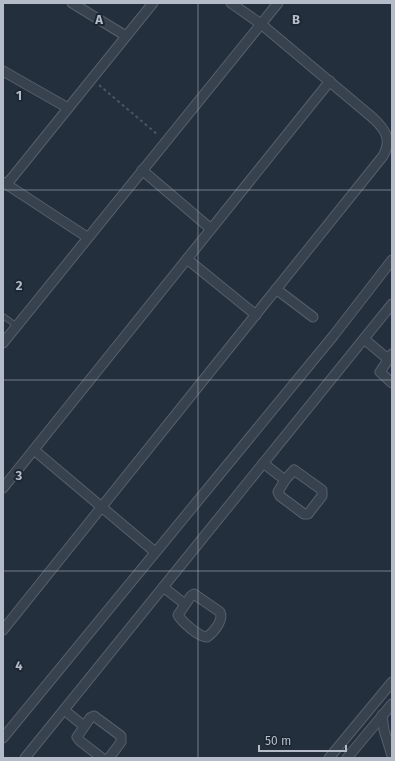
<svg xmlns="http://www.w3.org/2000/svg" width="395" height="761" viewBox="0 0 395 761" font-family="'Fira Sans',sans-serif">
	<style>
		.lines { fill: none; stroke-linecap: round; stroke-linejoin: round }
		.lane-casing { stroke: #565f6c; stroke-width: 6 }
		.street-casing { stroke: #565f6c; stroke-width: 11 }
		.path { stroke: #44595c; stroke-width: 2; stroke-dasharray: 3 3; stroke-linecap: butt }
		.lane { stroke: #38414e; stroke-width: 4.5 }
		.street { stroke: #38414e; stroke-width: 9 }
		.grid { fill: none; stroke: #b4bcc9; stroke-width: 1; stroke-opacity: 0.55 }
		.grid-label { font-size: 13px; text-anchor: middle; font-weight: bold; fill: #b4bcc9; stroke: #1d2633; stroke-width: 4; stroke-linejoin: round; paint-order: stroke }
	</style>
	<rect width="100%" height="100%" fill="#242f3e"/>
	<g class="lines">
		<g class="lane-casing">
			<path id="lane" d="M3,316L17,326"/>
		</g>
		<g class="street-casing">
			<g id="street">
				<path d="M72,3L126,36"/>
				<path d="M3,71L68,108"/>
				<path d="M142,170L211,229"/>
				<path d="M3,182L87,237"/>
				<path d="M7,184L153,3"/>
				<path d="M187,259L256,315"/>
				<path d="M276,289L313,317"/>
				<path d="M364,339L388,359"/>
				<path d="M3,343L278,3"/>
				<path d="M392,354L380,372L392,383"/>
				<path d="M34,450L155,552"/>
				<path d="M263,463L285,480"/>
				<path d="M294,470L322,490V496L308,514H304L280,496L278,492L285,480Z"/>
				<path d="M3,488L330,81"/>
				<path d="M163,587L185,604"/>
				<path d="M194,594L220,612C224,620 214,632 207,637C199,637 182,622 178,615L191,596Z"/>
				<path d="M3,630L383,156C392,140 386,130 373,118L261,24L231,3"/>
				<path d="M64,710L84,726"/>
				<path d="M382,715L384,730L392,756"/>
				<path d="M3,738L334,335L392,260"/>
				<path d="M25,758L392,304"/>
				<path d="M102,758L80,741L77,737L90,718L94,716L121,736V742L109,758"/>
				<path d="M329,758L392,682"/>
				<path d="M347,758L392,704"/>
			</g>
		</g>
		<path class="path" d="M99,85L158,135"/>
		<use href="#lane" class="lane"/>
		<use href="#street" class="street"/>
	</g>
	<path class="grid" d="M198,3V758M3,190H392M3,380H392M3,571H392"/>
	<g class="grid-label">
		<text x="99" y="24">A</text>
		<text x="296" y="24">B</text>
		<text x="19" y="100">1</text>
		<text x="19" y="290">2</text>
		<text x="19" y="480">3</text>
		<text x="19" y="670">4</text>
	</g>
	<rect width="395" height="761" fill="none" stroke="#b4bcc9" stroke-width="8"/>
	<path d="M259 745v6h87v-6" fill="none" stroke="#b4bcc9" stroke-width="2"/>
	<text x="265" y="745" font-size="12" fill="#b4bcc9" stroke="#1d2633" stroke-width="3" paint-order="stroke">50 m</text>
</svg>
